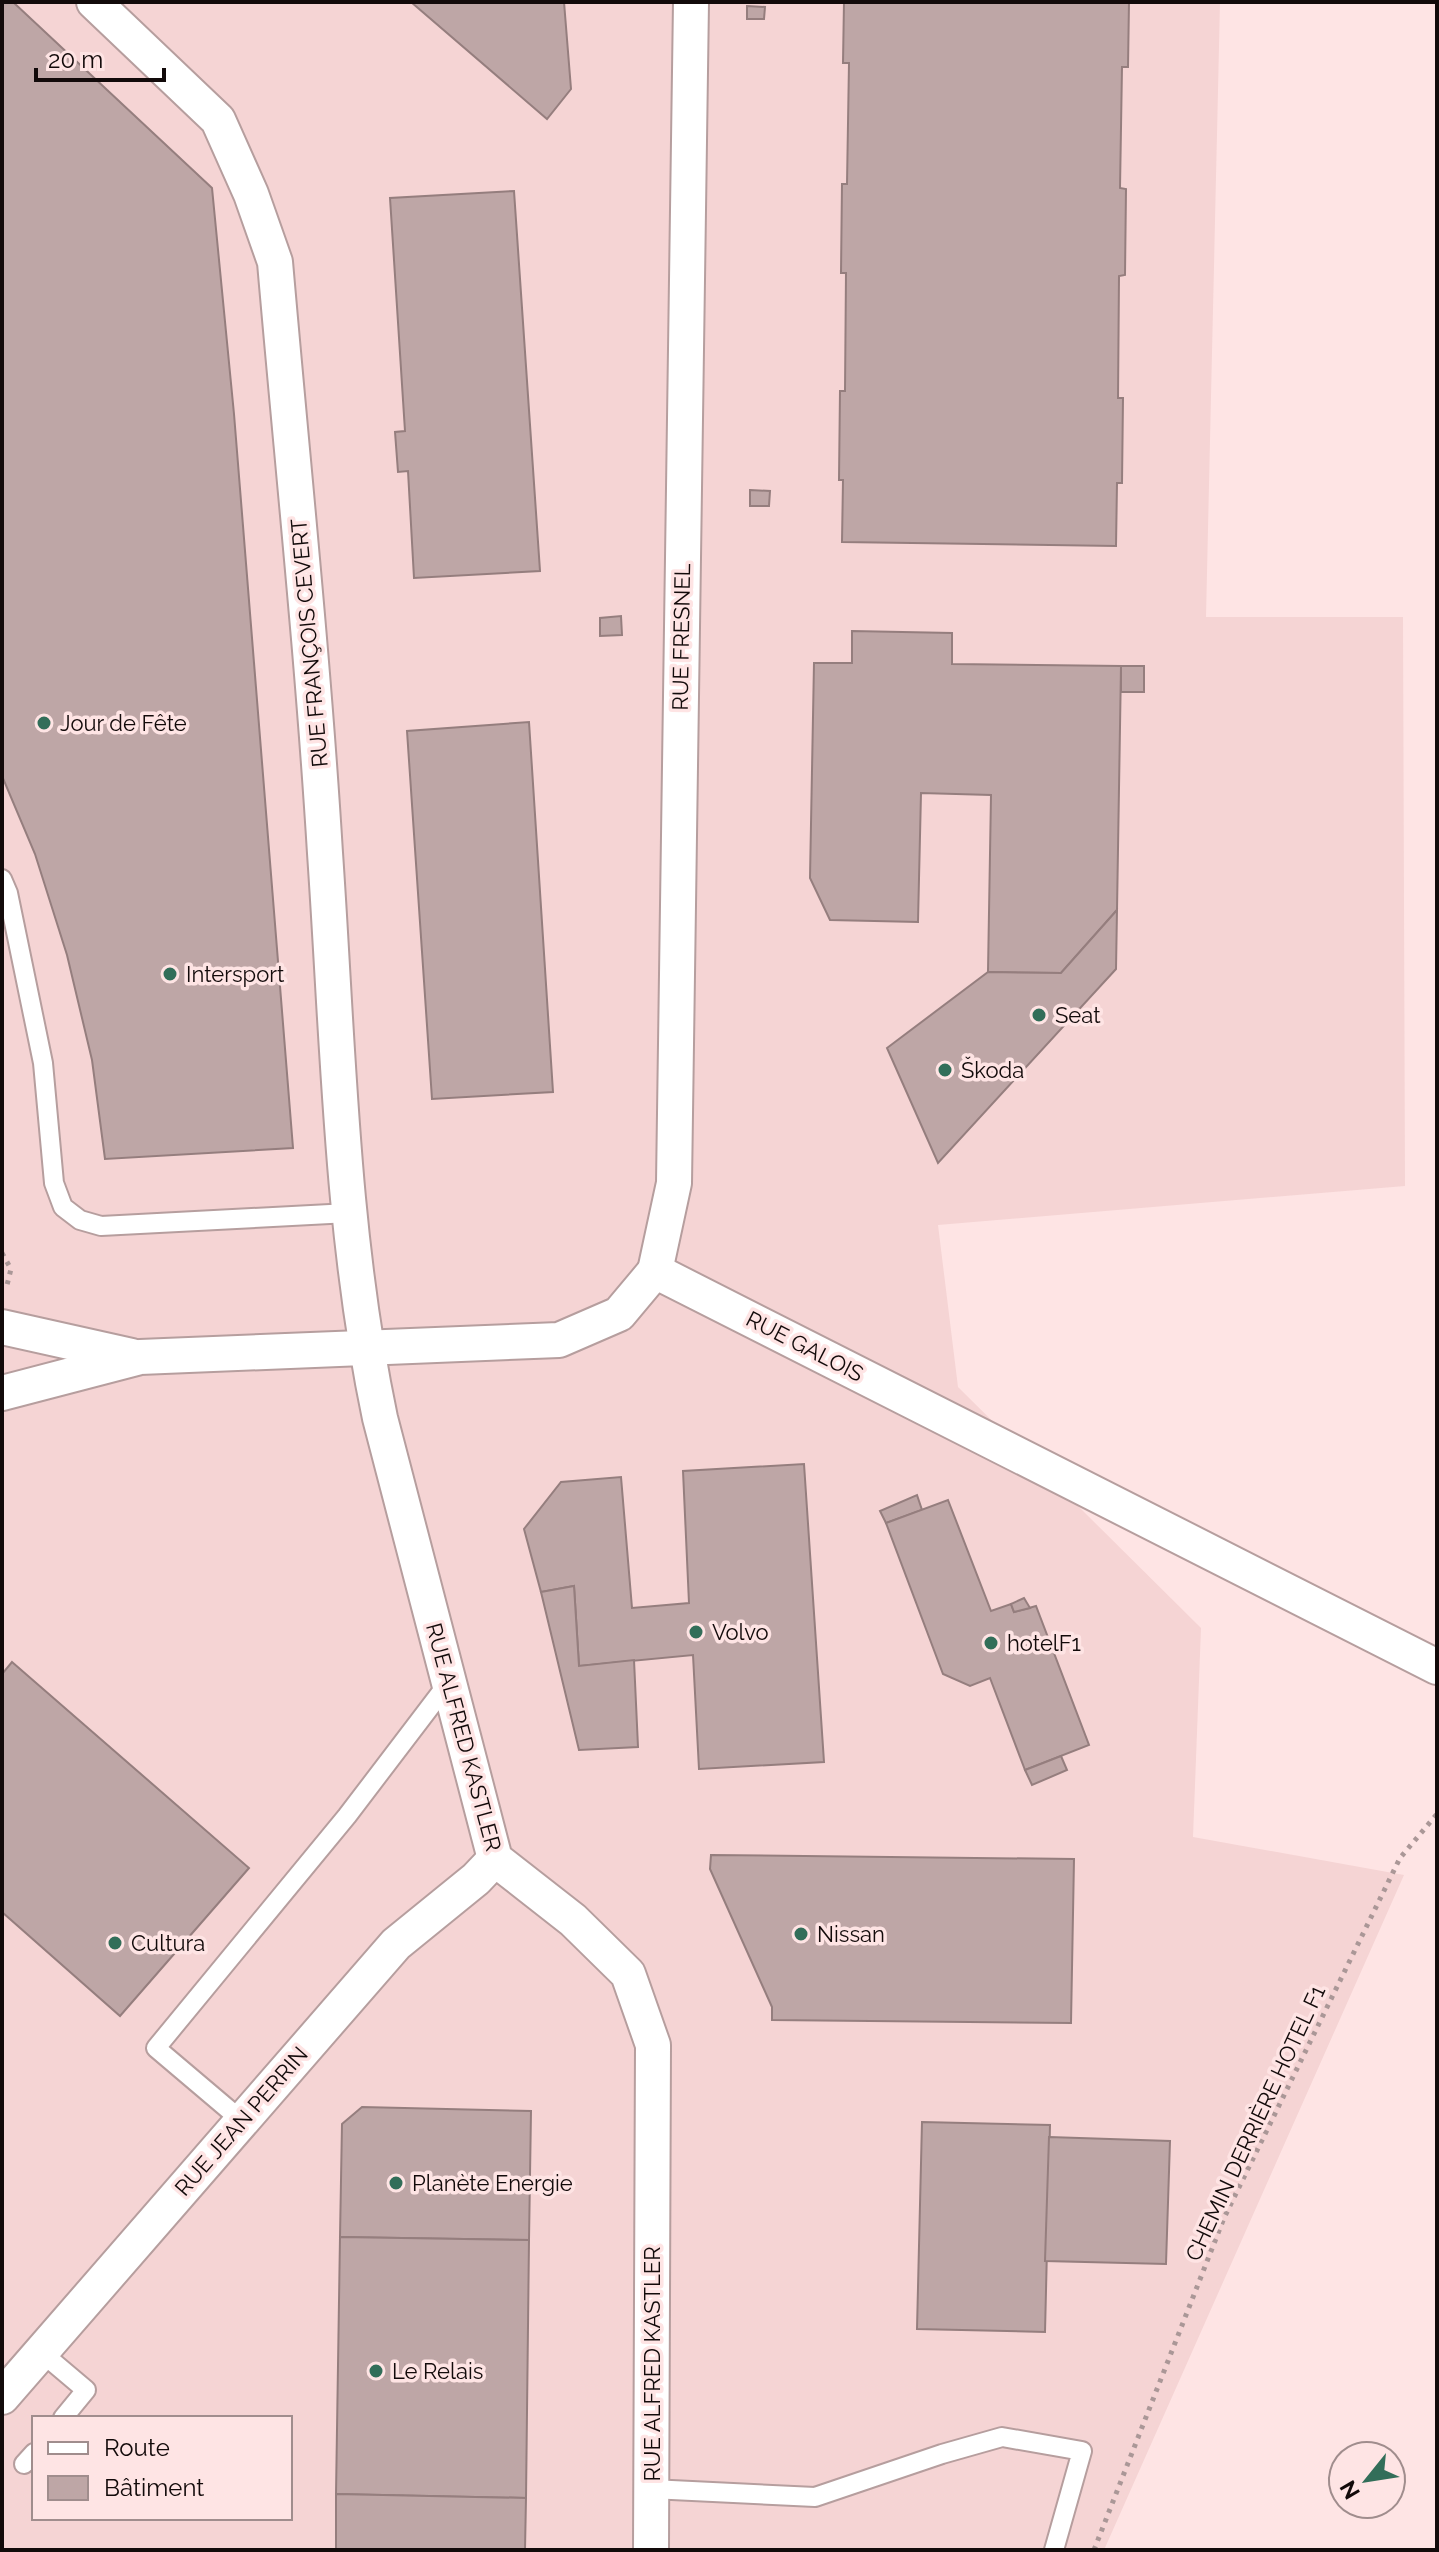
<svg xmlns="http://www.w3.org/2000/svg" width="1439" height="2552" viewBox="0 0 1439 2552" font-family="Raleway,sans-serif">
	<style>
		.built { fill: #f5d4d4; fill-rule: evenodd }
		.building { fill: #bea6a6; stroke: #957e7e; stroke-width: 2 }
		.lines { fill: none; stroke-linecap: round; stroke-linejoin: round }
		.lane-casing { stroke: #b69e9e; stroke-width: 22 }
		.street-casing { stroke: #b69e9e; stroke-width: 38 }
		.path { stroke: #aa9797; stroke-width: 5; stroke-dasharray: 4 6; stroke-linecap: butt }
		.lane { stroke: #fff; stroke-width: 18 }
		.street { stroke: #fff; stroke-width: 34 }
		.poi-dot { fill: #326e59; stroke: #fee4e4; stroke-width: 3 }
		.labels { text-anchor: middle; stroke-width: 7; stroke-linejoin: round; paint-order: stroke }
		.street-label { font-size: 22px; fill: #120a0a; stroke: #fee4e4 }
		.poi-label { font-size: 22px; fill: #120a0a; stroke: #fee4e4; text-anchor: start }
	</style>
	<rect width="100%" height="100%" fill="#fee4e4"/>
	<path class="built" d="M2,2H1220L1206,617H1403L1405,1186L938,1225L958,1387L1201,1628L1193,1837L1404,1875L1104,2550H2ZM34,2418H290V2518H34Z"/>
	<g class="building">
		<path d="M2,2H13L212,188L234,414L293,1148L105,1159L92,1060L67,955L35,854L2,776Z"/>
		<path d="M411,2H564L571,89L547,119Z"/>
		<path d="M844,2H1129L1128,67H1122L1120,188L1126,189L1125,275L1119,276L1118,398H1123L1122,483H1117L1116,546L842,542L843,480H839L840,391H845L846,273H841L842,184H847L849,63H843Z"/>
		<path d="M747,6L765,7L764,19H747Z"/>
		<path d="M514,191L540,571L414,578L408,471L398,472L395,432L405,431L390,198Z"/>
		<path d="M750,490L770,491L769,506H750Z"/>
		<path d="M621,616L622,635L600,636V618Z"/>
		<path d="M852,631L952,633V664L1121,666L1117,910L1061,973L988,972L991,795L921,793L918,922L830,920L810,878L814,663H852Z"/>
		<rect x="1121" y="666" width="23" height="26"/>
		<path d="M529,722L553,1092L432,1099L407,731Z"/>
		<path d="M1117,910L1116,969L938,1163L887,1048L988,972L1061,973Z"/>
		<path d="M804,1464L824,1762L699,1769L693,1655L579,1666L574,1586L541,1592L524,1529L561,1482L621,1477L632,1608L689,1603L683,1471Z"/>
		<path d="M917,1495L922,1510L886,1523L880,1511Z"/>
		<path d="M948,1500L991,1611L1011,1604L1014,1612L1036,1606L1089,1745L1025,1770L990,1678L970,1686L943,1674L886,1523Z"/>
		<path d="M574,1586L579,1666L634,1660L638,1747L579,1750L541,1592Z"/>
		<path d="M1024,1598L1030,1608L1014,1612L1011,1604Z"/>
		<path d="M12,1662L249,1868L120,2016L2,1912V1674Z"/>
		<path d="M1061,1756L1067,1770L1032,1785L1025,1770Z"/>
		<path d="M711,1855L1074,1859L1071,2023L772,2020V2007L710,1869Z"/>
		<path d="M362,2107L531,2111L529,2240L340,2237L342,2124Z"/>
		<path d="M922,2122L1050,2125L1045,2332L917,2329Z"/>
		<path d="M1049,2137L1170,2141L1166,2264L1045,2261Z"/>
		<path d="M340,2237L529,2240L526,2498L336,2494Z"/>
		<path d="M336,2494L526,2498L525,2550H336Z"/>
	</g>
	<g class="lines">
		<g class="lane-casing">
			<g id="lane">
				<path d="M2,879L8,893L43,1063L54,1183L63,1207L80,1220L101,1226L349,1213"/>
				<path d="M241,2120L156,2048L347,1816L449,1682"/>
				<path d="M41,2352L86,2390L63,2418"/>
				<path d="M24,2464L34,2453"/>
				<path d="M651,2489L815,2497L942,2454L1002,2437L1082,2451L1054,2550"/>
			</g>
		</g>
		<g class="street-casing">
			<g id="street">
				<path d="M94,2L218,120L251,194L275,262C292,459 313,656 325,853C338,1041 341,1233 380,1418L495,1859L573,1920L628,1974L653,2045L651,2550"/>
				<path d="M655,1271L674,1183L691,2"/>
				<path d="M2,1327L132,1356"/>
				<path d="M2,1393L140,1357L559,1340L619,1314L655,1271L1437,1667"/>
				<path d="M2,2397L396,1944L476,1879L495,1859"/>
			</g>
		</g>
		<g class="path">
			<path d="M2,1253L11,1269L6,1289"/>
			<path d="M1094,2550L1224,2218L1400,1858L1437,1814"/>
		</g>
		<use href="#lane" class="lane"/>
		<use href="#street" class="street"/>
	</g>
	<g class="poi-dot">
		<circle cx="44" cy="723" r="8"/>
		<circle cx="170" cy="974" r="8"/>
		<circle cx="1039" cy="1015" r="8"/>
		<circle cx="945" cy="1070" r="8"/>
		<circle cx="696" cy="1632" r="8"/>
		<circle cx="991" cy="1643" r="8"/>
		<circle cx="801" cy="1934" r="8"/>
		<circle cx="115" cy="1943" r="8"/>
		<circle cx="396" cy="2183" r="8"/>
		<circle cx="376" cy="2371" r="8"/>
	</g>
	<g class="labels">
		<g class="street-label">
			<text transform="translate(681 637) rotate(-89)" y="8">RUE FRESNEL</text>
			<text transform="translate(309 643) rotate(-95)" y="8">RUE FRANÇOIS CEVERT</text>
			<text transform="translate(805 1346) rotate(27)" y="8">RUE GALOIS</text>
			<text transform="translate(464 1737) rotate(75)" y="8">RUE ALFRED KASTLER</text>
			<text transform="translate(241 2121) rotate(-49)" y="8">RUE JEAN PERRIN</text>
			<text transform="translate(1255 2123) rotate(-65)" y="8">CHEMIN DERRIÈRE HOTEL F1</text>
			<text transform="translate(652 2364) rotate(-90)" y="8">RUE ALFRED KASTLER</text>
		</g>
		<g class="poi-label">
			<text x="60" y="731">Jour de Fête</text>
			<text x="186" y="982">Intersport</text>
			<text x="1055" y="1023">Seat</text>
			<text x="961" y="1078">Škoda</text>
			<text x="712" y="1640">Volvo</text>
			<text x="1007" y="1651">hotelF1</text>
			<text x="817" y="1942">Nissan</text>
			<text x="131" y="1951">Cultura</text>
			<text x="412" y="2191">Planète Energie</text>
			<text x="392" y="2379">Le Relais</text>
		</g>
	</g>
	<rect width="1439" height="2552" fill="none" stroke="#120a0a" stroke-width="8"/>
	<rect x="32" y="2416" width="260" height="104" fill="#fee4e4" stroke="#a08d8d" stroke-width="2"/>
	<rect x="48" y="2442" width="40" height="12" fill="#ffffff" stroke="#a08d8d" stroke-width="2"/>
	<text x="104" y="2456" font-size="24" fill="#120a0a">Route</text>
	<rect x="48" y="2476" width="40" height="24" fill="#bea6a6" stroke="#a08d8d" stroke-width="2"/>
	<text x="104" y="2496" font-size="24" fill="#120a0a">Bâtiment</text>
	<g transform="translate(1367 2480) rotate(240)"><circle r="38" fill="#fee4e4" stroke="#a08d8d" stroke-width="2"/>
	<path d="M0-6L14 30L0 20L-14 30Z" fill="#326e59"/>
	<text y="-12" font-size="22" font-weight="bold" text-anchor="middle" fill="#120a0a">N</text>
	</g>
	<path d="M36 68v12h128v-12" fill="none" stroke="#120a0a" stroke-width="4"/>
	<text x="48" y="68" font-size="24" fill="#120a0a" stroke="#fee4e4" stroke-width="6" paint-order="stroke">20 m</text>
</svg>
